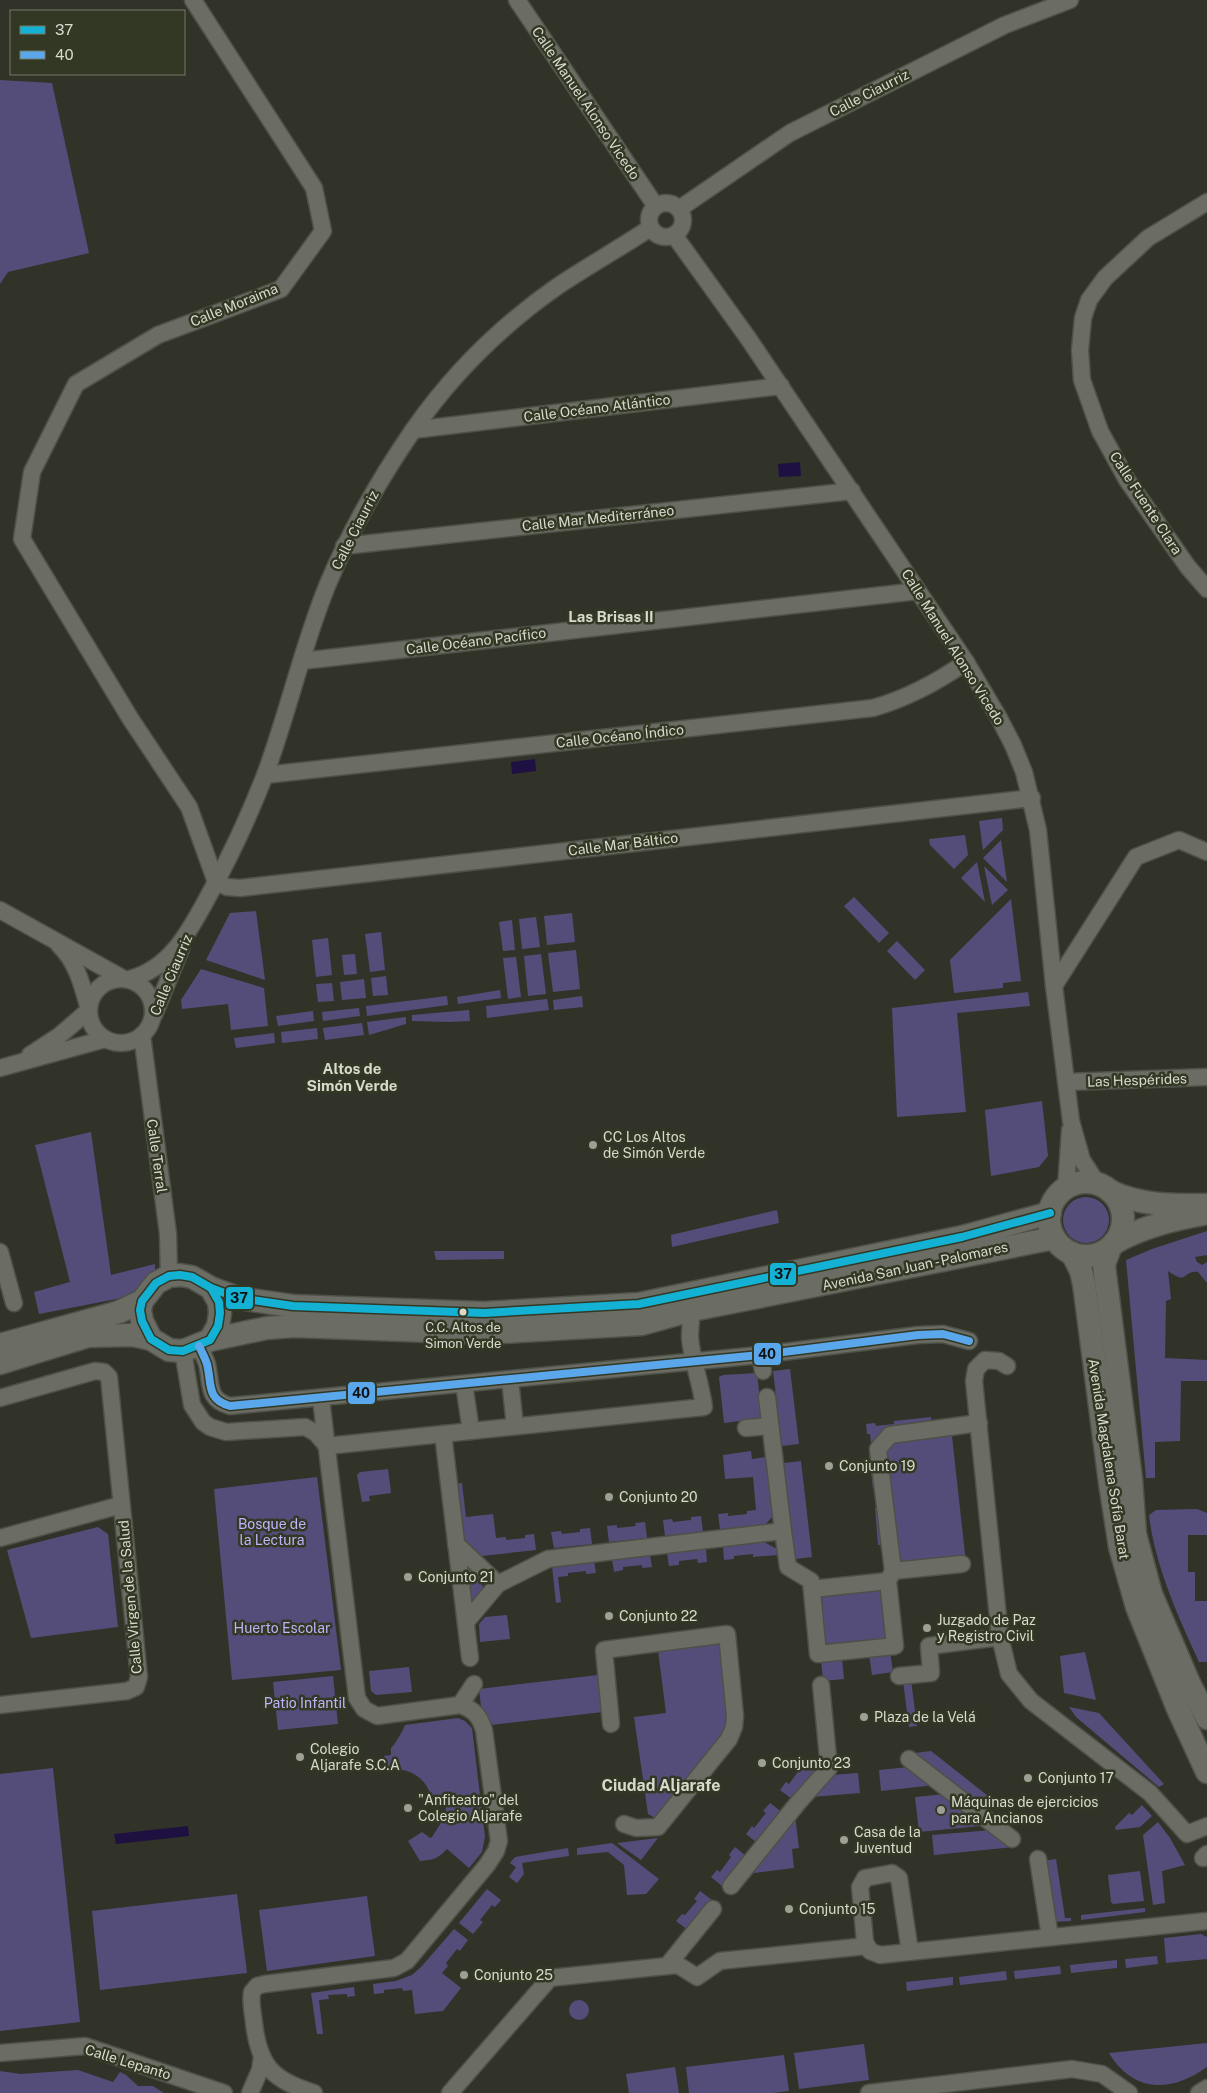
<svg xmlns="http://www.w3.org/2000/svg" width="1207" height="2093" viewBox="0 0 1207 2093" font-family="'Public Sans',sans-serif">
	<style>
		.green { fill: #544d7a }
		.water { fill: #1f1042 }
		.lines { fill: none; stroke-linecap: round; stroke-linejoin: round }
		.street-casing { stroke: #4e5147; stroke-width: 19 }
		.secondary-casing { stroke: #4e5147; stroke-width: 25 }
		.street { stroke: #6b6d64; stroke-width: 16 }
		.secondary { stroke: #6b6d64; stroke-width: 22 }
		.bus-1-casing { stroke: #333824; stroke-width: 11 }
		.bus-2-casing { stroke: #333824; stroke-width: 11 }
		.bus-1 { stroke: #13b2d5; stroke-width: 8 }
		.bus-2 { stroke: #5aa8eb; stroke-width: 8 }
		.poi-dot { fill: #9da094; stroke: #333824; stroke-width: 2 }
		.bus-dot { fill: #d7dbce; stroke: #333824; stroke-width: 2 }
		.labels { text-anchor: middle; stroke-width: 5; stroke-linejoin: round; paint-order: stroke }
		.bus-label { font-size: 13px; fill: #d7dbce; stroke: #333824 }
		.street-label { font-size: 14px; fill: #d7dbce; stroke: #333824 }
		.poi-label { font-size: 14px; fill: #d7dbce; stroke: #333824; text-anchor: start }
		.park-label { font-size: 14px; fill: #beb4fc; stroke: #333824 }
		.neighbourhood-label { font-size: 15px; font-weight: bold; fill: #d7dbce; stroke: #333824 }
		.quarter-label { font-size: 16px; font-weight: bold; fill: #d7dbce; stroke: #333824 }
		.line-badge { stroke: #333824; stroke-width: 2 }
		.pale-badge-label { font-size: 14px; text-anchor: middle; font-weight: bold; fill: #111 }
	</style>
	<rect width="100%" height="100%" fill="#313329"/>
	<g class="green">
		<path d="M0,80L52,83L89,253L8,272L0,284Z"/>
		<path d="M1002,818L1003,830L983,850L979,821Z"/>
		<path d="M965,835L968,855L954,869L930,845L929,839Z"/>
		<path d="M1001,840L1007,882L983,858Z"/>
		<path d="M977,862L985,902L961,878Z"/>
		<path d="M984,866L1008,890L992,905Z"/>
		<path d="M854,897L889,933L879,943L844,906Z"/>
		<path d="M1011,899L1021,981L1003,983V988L954,993L950,960Z"/>
		<path d="M256,911L265,980L206,960L230,913Z"/>
		<path d="M572,913L575,942L547,945L544,916Z"/>
		<path d="M536,917L540,947L522,949L519,919Z"/>
		<path d="M512,920L515,950L503,951L499,922Z"/>
		<path d="M381,932L385,970L370,972L365,934Z"/>
		<path d="M328,938L332,975L316,977L312,940Z"/>
		<path d="M897,941L925,970L915,980L887,951Z"/>
		<path d="M576,950L580,989L553,992L548,953Z"/>
		<path d="M355,954L357,974L344,975L342,955Z"/>
		<path d="M541,954L546,994L528,996L524,956Z"/>
		<path d="M516,957L521,997L508,999L503,958Z"/>
		<path d="M201,969L264,988L268,1026L231,1030L228,1004L182,1009L181,1000Z"/>
		<path d="M386,976L388,995L373,996L371,978Z"/>
		<path d="M364,979L366,998L342,1000L340,982Z"/>
		<path d="M332,983L334,1001L318,1002L316,984Z"/>
		<path d="M500,990L501,998L458,1004L457,997Z"/>
		<path d="M1028,992L1030,1006L957,1013L966,1112L897,1117L892,1008Z"/>
		<path d="M447,996L448,1005L367,1016L366,1006Z"/>
		<path d="M582,996L583,1007L554,1010L553,1000Z"/>
		<path d="M547,999L549,1010L487,1018L486,1006Z"/>
		<path d="M359,1008L360,1016L323,1021L322,1012Z"/>
		<path d="M469,1010L470,1021L449,1022L412,1021V1015Z"/>
		<path d="M313,1011L314,1021L278,1026L276,1016Z"/>
		<path d="M406,1017V1024L369,1035L367,1022Z"/>
		<path d="M362,1023L364,1035L325,1040L323,1028Z"/>
		<path d="M317,1028L318,1039L282,1043L281,1032Z"/>
		<path d="M274,1033L275,1043L236,1048L234,1038Z"/>
		<path d="M1042,1101L1048,1156L1039,1167L991,1176L985,1110Z"/>
		<path d="M91,1132L111,1275L155,1264V1275L132,1296L39,1314L34,1292L70,1282L35,1145Z"/>
		<circle cx="1086" cy="1220" r="23"/>
		<path d="M777,1210L779,1223L672,1247L671,1235Z"/>
		<path d="M1207,1231V1255L1195,1257L1197,1262L1202,1265L1207,1262V1283L1198,1272C1182,1270 1189,1286 1168,1271L1171,1299L1166,1301L1165,1358L1207,1360V1381H1181L1180,1441L1155,1442V1478H1146L1126,1260L1152,1249Z"/>
		<path d="M434,1251H504V1259L436,1260Z"/>
		<path d="M790,1369L799,1444L782,1446L773,1371Z"/>
		<path d="M757,1373L762,1418L724,1423L719,1377L723,1375Z"/>
		<path d="M931,1417V1420L950,1418L967,1572L904,1579L884,1563L882,1545H878L875,1508H878L876,1489H873L869,1453L872,1452L870,1434H867L866,1424L875,1423L876,1426L894,1424V1421Z"/>
		<path d="M751,1451L752,1459L766,1457L773,1516L765,1525L720,1529L718,1514L728,1513V1516L747,1514V1511L756,1510L753,1477L725,1479L723,1455Z"/>
		<path d="M801,1461L812,1557L795,1559L784,1463Z"/>
		<path d="M388,1469L391,1493L369,1496L370,1501L362,1502L357,1475L360,1472Z"/>
		<path d="M317,1477L341,1670L232,1680L214,1489Z"/>
		<path d="M462,1483L466,1517L493,1514L496,1538L506,1537V1540L525,1538V1535L534,1534L536,1550L482,1556L462,1541L456,1484Z"/>
		<path d="M1197,1509L1207,1513V1535H1188V1572H1195V1601H1207V1662H1199C1178,1616 1155,1566 1149,1515L1156,1510Z"/>
		<path d="M701,1516L703,1532L665,1536L663,1520L672,1519L673,1522L691,1520V1517Z"/>
		<path d="M645,1522L647,1538L609,1542L607,1526L617,1525V1528L636,1526L635,1523Z"/>
		<path d="M98,1527L108,1534L118,1627L31,1638L7,1550Z"/>
		<path d="M590,1528L592,1544L554,1548L551,1532L561,1531L562,1534L580,1532V1529Z"/>
		<path d="M764,1542L777,1549L778,1555L753,1557V1554L734,1556V1559L724,1560L723,1547Z"/>
		<path d="M706,1549L707,1562L698,1563L697,1559L679,1561V1565L669,1566L667,1553Z"/>
		<path d="M650,1555L652,1567L642,1568V1565L623,1567V1570L614,1572L612,1559Z"/>
		<path d="M464,1560L481,1575L483,1590L470,1607Z"/>
		<path d="M594,1561L596,1573L586,1574V1571L568,1573V1576L558,1577L561,1602L556,1603L552,1566Z"/>
		<path d="M881,1573L888,1581L895,1646L818,1654L803,1582Z"/>
		<path d="M507,1615L510,1639L480,1642L479,1624L485,1617Z"/>
		<path d="M727,1634L735,1716L662,1822L648,1814L634,1717L666,1713L657,1643Z"/>
		<path d="M890,1651L893,1672L872,1675L869,1654Z"/>
		<path d="M1085,1652L1096,1700L1064,1693L1060,1656Z"/>
		<path d="M842,1658L844,1679L823,1681L821,1660Z"/>
		<path d="M409,1667L412,1692L376,1695L371,1691L369,1671Z"/>
		<path d="M598,1675L603,1712L491,1725L481,1706L479,1689Z"/>
		<path d="M333,1676L338,1724L278,1730L273,1682Z"/>
		<path d="M911,1680L917,1726L909,1727L903,1681Z"/>
		<path d="M1069,1707L1099,1713L1164,1784L1159,1787L1076,1717Z"/>
		<path d="M458,1718L465,1721L472,1728L485,1837L482,1852L469,1868L447,1849C438,1859 432,1860 420,1861L408,1841L422,1832L430,1838L432,1837C439,1826 451,1811 444,1797L431,1795C423,1774 406,1767 385,1769L384,1756L391,1755V1748C394,1746 404,1729 405,1725Z"/>
		<path d="M931,1751L997,1803L978,1804L915,1755V1753Z"/>
		<path d="M804,1760L816,1769L792,1799L780,1790L786,1782L789,1784L800,1769L798,1767Z"/>
		<path d="M909,1767L935,1785L881,1791L879,1770Z"/>
		<path d="M53,1768L80,2022L0,2031V1774Z"/>
		<path d="M858,1773L860,1793L811,1797L831,1775Z"/>
		<path d="M946,1794L981,1822L980,1826L919,1832L915,1797Z"/>
		<path d="M770,1803L782,1812L757,1843L746,1834L752,1826L754,1828L766,1813L763,1811Z"/>
		<path d="M1142,1805L1152,1816L1140,1827L1116,1830L1115,1827L1129,1813L1132,1815Z"/>
		<path d="M795,1815L799,1848L792,1849L794,1868L747,1874Z"/>
		<path d="M1158,1822L1170,1838L1185,1865L1162,1871L1165,1903L1153,1905L1143,1835Z"/>
		<path d="M992,1830L1014,1847L934,1855L932,1835Z"/>
		<path d="M658,1838L641,1860L617,1843Z"/>
		<path d="M612,1843L659,1879L646,1894L627,1895L624,1865L608,1852L577,1855V1848Z"/>
		<path d="M735,1847L746,1856L722,1886L711,1877L717,1870L720,1872L731,1857L729,1855Z"/>
		<path d="M568,1848L569,1856L522,1863L524,1874L517,1883L509,1877L516,1867L510,1863L515,1857Z"/>
		<path d="M1056,1859L1065,1918H1071V1921L1053,1922L1044,1861Z"/>
		<path d="M1140,1871L1144,1901L1113,1904L1111,1902L1108,1875Z"/>
		<path d="M487,1889L501,1900L495,1907L492,1905L480,1920L483,1922L473,1934L459,1923Z"/>
		<path d="M700,1891L712,1900L688,1930L676,1921L682,1914L685,1915L697,1901L694,1899Z"/>
		<path d="M237,1894L247,1973L100,1990L92,1911Z"/>
		<path d="M367,1896L375,1956L267,1971L259,1910Z"/>
		<path d="M1145,1908V1912L1081,1920V1915Z"/>
		<path d="M454,1929L468,1940L460,1951L457,1949L446,1963L448,1966L442,1973L461,1988L443,2011L415,2014L412,1990L403,1991L402,1988L384,1990V1993L374,1994L373,1984L396,1981L412,1975L422,1966Z"/>
		<path d="M1201,1934L1207,1937V1959L1166,1963L1164,1938Z"/>
		<path d="M1157,1956L1158,1964L1126,1968L1125,1959Z"/>
		<path d="M1117,1960V1968L1071,1973L1070,1965Z"/>
		<path d="M1060,1966L1061,1974L1015,1979L1014,1971Z"/>
		<path d="M1006,1971L1007,1980L960,1985L959,1977Z"/>
		<path d="M953,1977V1985L907,1991L906,1982Z"/>
		<path d="M354,1987L355,1996L347,1997V1994L328,1995L329,1999L319,2000L323,2034H317L311,1993Z"/>
		<circle cx="579" cy="2010" r="10"/>
		<path d="M1207,2043V2067C1171,2093 1133,2093 1109,2053Z"/>
		<path d="M864,2044L869,2080L799,2089L794,2053Z"/>
		<path d="M784,2055L789,2091L773,2093H689L686,2067Z"/>
		<path d="M675,2067L679,2093H629L626,2074Z"/>
		<path d="M78,2070L113,2082L120,2072L126,2075L138,2086H153L164,2093H0V2071L21,2074Z"/>
	</g>
	<g class="water">
		<path d="M800,462L801,476L779,477L778,464Z"/>
		<path d="M535,759L536,771L512,774L511,762Z"/>
		<path d="M188,1826L189,1836L116,1844L114,1834Z"/>
	</g>
	<g class="lines">
		<g class="street-casing">
			<g id="street">
				<path d="M193,0L314,188L323,231L281,289L158,335L76,384L32,472L22,539L130,718L189,807L216,882"/>
				<path d="M517,0L655,205"/>
				<path d="M1207,202L1148,238L1105,278L1089,300L1083,318L1080,350L1082,380L1100,431L1127,480L1188,567L1207,589"/>
				<circle cx="666" cy="220" r="17"/>
				<path d="M679,209L790,133L1005,25L1070,0"/>
				<path d="M674,235L748,338L918,591L966,662L999,718L1013,745L1024,772L1038,830L1054,986L1071,1121L1082,1160L1097,1183"/>
				<path d="M413,430L781,386"/>
				<path d="M344,546L852,491"/>
				<path d="M302,661L918,591"/>
				<path d="M265,775L873,708C908,698 936,683 966,662"/>
				<path d="M216,882L227,887L240,888L1032,798"/>
				<path d="M0,910L124,979"/>
				<path d="M59,945C76,961 82,984 88,1006"/>
				<circle cx="121" cy="1011" r="32"/>
				<path d="M130,979C171,968 190,930 209,895C230,857 249,816 265,775C288,713 302,648 327,586C350,531 380,478 414,429C453,373 502,325 558,286C588,266 620,248 650,228"/>
				<path d="M1054,986L1136,857L1179,840L1207,852"/>
				<path d="M154,1015L181,949"/>
				<path d="M142,1035L168,1234L169,1276"/>
				<path d="M30,1055L59,1036L88,1011"/>
				<path d="M0,1068L105,1039"/>
				<path d="M1066,1082L1207,1077"/>
				<path d="M1066,1188L1070,1130"/>
				<path d="M0,1252L14,1303"/>
				<path d="M199,1346C202,1352 205,1358 207,1364C212,1384 206,1399 230,1406L760,1355L918,1335L943,1334L969,1341"/>
				<path d="M183,1351L192,1405L203,1422L210,1427L226,1432L305,1427L316,1433L327,1446"/>
				<path d="M760,1355L763,1371"/>
				<path d="M1007,1366L999,1361L985,1360L976,1369L974,1381L1000,1637L1009,1674L1031,1701L1150,1793L1187,1834L1207,1826"/>
				<path d="M510,1380L515,1426"/>
				<path d="M464,1384L471,1431"/>
				<path d="M767,1397L783,1531"/>
				<path d="M0,1398L95,1371L104,1372L109,1377L139,1677L136,1687L127,1691L0,1705"/>
				<path d="M746,1428L770,1426"/>
				<path d="M443,1434L470,1658"/>
				<path d="M327,1446L704,1407C701,1383 692,1361 690,1338C690,1329 691,1319 692,1310"/>
				<path d="M0,1538L121,1505"/>
				<path d="M456,1544L498,1584"/>
				<path d="M962,1564L893,1571L878,1449L890,1435L979,1423"/>
				<path d="M812,1589L888,1581"/>
				<path d="M466,1622L498,1584L548,1559L783,1531L788,1567L811,1581L818,1654L895,1646L888,1581L893,1571"/>
				<path d="M899,1676L931,1673L929,1646L1000,1637"/>
				<path d="M460,1705L474,1684"/>
				<path d="M611,1724L604,1650L727,1634L735,1716L734,1727L729,1739L658,1827L636,1828L624,1824"/>
				<path d="M909,1759L1012,1839"/>
				<path d="M1203,1858L1207,1854"/>
				<path d="M1038,1859L1050,1937"/>
				<path d="M731,1886L797,1804L829,1768L821,1685"/>
				<path d="M910,1952L899,1878L892,1873L865,1878L860,1887L865,1942L870,1951L880,1955L1207,1921"/>
				<path d="M667,1966L678,1965L697,1977L720,1961L867,1946"/>
				<path d="M0,2053L85,2046L224,2093"/>
				<path d="M250,2093L260,2070L262,2057"/>
				<path d="M314,2093C273,2080 259,2067 254,2023C253,2013 250,2002 252,1992L257,1986L265,1984L394,1968L407,1961L487,1865L496,1851L499,1841L484,1730C480,1717 474,1709 460,1705L377,1716L364,1709L357,1698L321,1399"/>
				<path d="M450,2093L550,1978L667,1966L713,1909"/>
				<path d="M869,2093L1072,2069L1102,2074L1129,2093"/>
				<path d="M1199,2093L1207,2088"/>
			</g>
		</g>
		<g class="secondary-casing">
			<g id="secondary">
				<circle cx="1086" cy="1219" r="37"/>
				<path d="M1110,1191C1140,1206 1174,1205 1207,1205"/>
				<path d="M1114,1243C1142,1227 1171,1220 1203,1214"/>
				<path d="M1110,1248L1104,1264L1105,1274L1131,1479L1135,1534L1151,1594L1189,1683L1207,1718"/>
				<path d="M1072,1253L1081,1271L1084,1284L1110,1483L1120,1547L1137,1607L1178,1709L1207,1772"/>
				<path d="M211,1288L219,1302L220,1313L218,1326L210,1340L183,1351L169,1350L151,1339L142,1321L140,1310L142,1301L156,1283L169,1276L180,1275L192,1277L211,1288L238,1298L293,1306L484,1313L639,1304L962,1237L1050,1213"/>
				<path d="M210,1340L267,1328L294,1326L484,1333L642,1324L692,1310L1054,1238"/>
				<path d="M0,1345L119,1312L142,1301"/>
				<path d="M0,1363L88,1336L132,1335L151,1339"/>
			</g>
		</g>
		<use href="#street" class="street"/>
		<use href="#secondary" class="secondary"/>
		<g class="bus-1-casing">
			<path id="bus-1" d="M211,1288L219,1302L220,1313L218,1326L210,1340L183,1351L169,1350L151,1339L142,1321L140,1310L142,1301L156,1283L169,1276L180,1275L192,1277L211,1288L238,1298L293,1306L484,1313L639,1304L962,1237L1050,1213"/>
		</g>
		<g class="bus-2-casing">
			<path id="bus-2" d="M199,1346C202,1352 205,1358 207,1364C212,1384 206,1399 230,1406L760,1355L918,1335L943,1334L969,1341"/>
		</g>
		<use href="#bus-1" class="bus-1"/>
		<use href="#bus-2" class="bus-2"/>
	</g>
	<g class="poi-dot">
		<circle cx="593" cy="1145" r="5"/>
		<circle cx="829" cy="1466" r="5"/>
		<circle cx="609" cy="1497" r="5"/>
		<circle cx="408" cy="1577" r="5"/>
		<circle cx="609" cy="1616" r="5"/>
		<circle cx="927" cy="1628" r="5"/>
		<circle cx="864" cy="1717" r="5"/>
		<circle cx="300" cy="1757" r="5"/>
		<circle cx="762" cy="1763" r="5"/>
		<circle cx="1028" cy="1778" r="5"/>
		<circle cx="408" cy="1808" r="5"/>
		<circle cx="941" cy="1810" r="5"/>
		<circle cx="844" cy="1840" r="5"/>
		<circle cx="789" cy="1909" r="5"/>
		<circle cx="464" cy="1975" r="5"/>
	</g>
	<circle class="bus-dot" cx="463" cy="1312" r="4.5"/>
	<g class="labels">
		<g class="bus-label">
			<text x="463" y="1332">C.C. Altos de<tspan x="463" dy="16">Simon Verde</tspan></text>
		</g>
		<g class="street-label">
			<text transform="translate(869 93) rotate(-27)" y="5">Calle Ciaurriz</text>
			<text transform="translate(586 103) rotate(56)" y="5">Calle Manuel Alonso Vicedo</text>
			<text transform="translate(234 305) rotate(-22)" y="5">Calle Moraima</text>
			<text transform="translate(597 408) rotate(-7)" y="5">Calle Océano Atlántico</text>
			<text transform="translate(1146 503) rotate(57)" y="5">Calle Fuente Clara</text>
			<text transform="translate(598 518) rotate(-6)" y="5">Calle Mar Mediterráneo</text>
			<text transform="translate(355 530) rotate(-63)" y="5">Calle Ciaurriz</text>
			<text transform="translate(476 641) rotate(-7)" y="5">Calle Océano Pacífico</text>
			<text transform="translate(953 647) rotate(58)" y="5">Calle Manuel Alonso Vicedo</text>
			<text transform="translate(620 736) rotate(-6)" y="5">Calle Océano Índico</text>
			<text transform="translate(623 844) rotate(-7)" y="5">Calle Mar Báltico</text>
			<text transform="translate(171 975) rotate(-67)" y="5">Calle Ciaurriz</text>
			<text transform="translate(1137 1080) rotate(-2)" y="5">Las Hespérides</text>
			<text transform="translate(157 1156) rotate(82)" y="5">Calle Terral</text>
			<text transform="translate(915 1266) rotate(-12)" y="5">Avenida San Juan - Palomares</text>
			<text transform="translate(1109 1459) rotate(81)" y="5">Avenida Magdalena Sofía Barat</text>
			<text transform="translate(130 1597) rotate(-95)" y="5">Calle Virgen de la Salud</text>
			<text transform="translate(128 2062) rotate(17)" y="5">Calle Lepanto</text>
		</g>
		<g class="poi-label">
			<text x="603" y="1142">CC Los Altos<tspan x="603" dy="16">de Simón Verde</tspan></text>
			<text x="839" y="1471">Conjunto 19</text>
			<text x="619" y="1502">Conjunto 20</text>
			<text x="418" y="1582">Conjunto 21</text>
			<text x="619" y="1621">Conjunto 22</text>
			<text x="937" y="1625">Juzgado de Paz<tspan x="937" dy="16">y Registro Civil</tspan></text>
			<text x="874" y="1722">Plaza de la Velá</text>
			<text x="310" y="1754">Colegio<tspan x="310" dy="16">Aljarafe S.C.A</tspan></text>
			<text x="772" y="1768">Conjunto 23</text>
			<text x="1038" y="1783">Conjunto 17</text>
			<text x="418" y="1805">"Anfiteatro" del<tspan x="418" dy="16">Colegio Aljarafe</tspan></text>
			<text x="951" y="1807">Máquinas de ejercicios<tspan x="951" dy="16">para Ancianos</tspan></text>
			<text x="854" y="1837">Casa de la<tspan x="854" dy="16">Juventud</tspan></text>
			<text x="799" y="1914">Conjunto 15</text>
			<text x="474" y="1980">Conjunto 25</text>
		</g>
		<g class="park-label">
			<text x="272" y="1529">Bosque de<tspan x="272" dy="16">la Lectura</tspan></text>
			<text x="282" y="1633">Huerto Escolar</text>
			<text x="305" y="1708">Patio Infantil</text>
		</g>
		<g class="neighbourhood-label">
			<text x="611" y="622">Las Brisas II</text>
			<text x="352" y="1074">Altos de<tspan x="352" dy="17">Simón Verde</tspan></text>
		</g>
		<g class="quarter-label">
			<text x="661" y="1791">Ciudad Aljarafe</text>
		</g>
	</g>
	<g class="line-badge">
		<rect x="769" y="1262" width="28" height="24" rx="5" fill="#13b2d5"/>
		<rect x="225" y="1286" width="29" height="24" rx="5" fill="#13b2d5"/>
		<rect x="753" y="1342" width="29" height="24" rx="5" fill="#5aa8eb"/>
		<rect x="347" y="1381" width="29" height="24" rx="5" fill="#5aa8eb"/>
	</g>
	<g class="pale-badge-label">
		<text x="783" y="1279">37</text>
		<text x="239" y="1303">37</text>
		<text x="767" y="1359">40</text>
		<text x="361" y="1398">40</text>
	</g>
	<rect x="10" y="10" width="175" height="65" fill="#333824" stroke="#757968"/>
	<rect x="20" y="26" width="25" height="8" fill="#13b2d5" stroke="#757968"/>
	<text x="55" y="35" font-size="15" fill="#d7dbce">37</text>
	<rect x="20" y="51" width="25" height="8" fill="#5aa8eb" stroke="#757968"/>
	<text x="55" y="60" font-size="15" fill="#d7dbce">40</text>
</svg>
